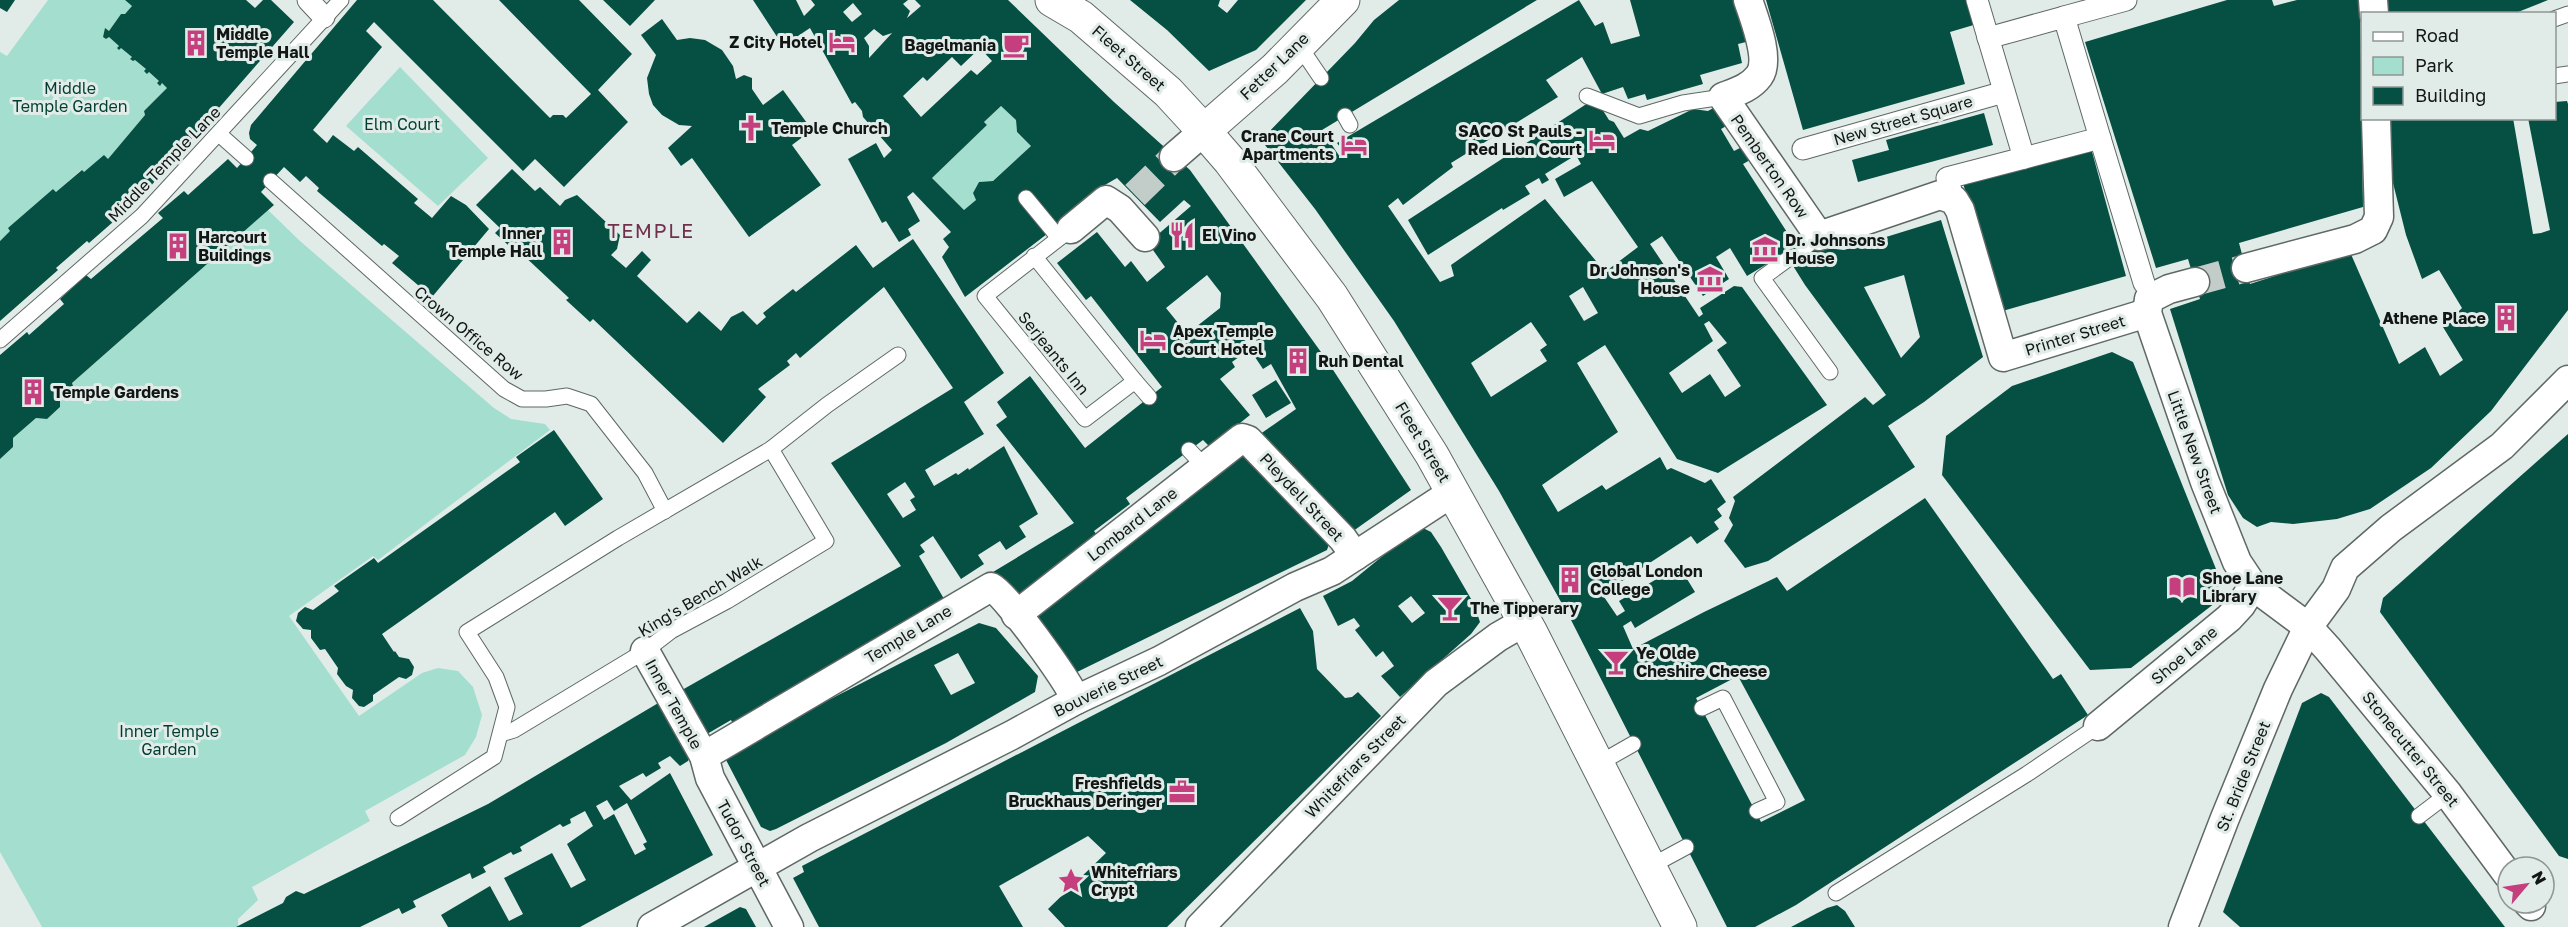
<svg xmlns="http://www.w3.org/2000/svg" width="2568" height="927" viewBox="0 0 2568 927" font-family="'Golos Text',sans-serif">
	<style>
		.green { fill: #a4dece }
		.building { fill: #055042; fill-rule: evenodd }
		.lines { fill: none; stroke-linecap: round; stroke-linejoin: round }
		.minor-tunnel { stroke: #c2ccc9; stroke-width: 28; stroke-dasharray: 28 14; stroke-linecap: butt }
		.service-casing { stroke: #5e6865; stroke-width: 17 }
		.pedestrian-casing { stroke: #5e6865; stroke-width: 23 }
		.minor-casing { stroke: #5e6865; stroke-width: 31 }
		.tertiary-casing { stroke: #5e6865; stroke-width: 35 }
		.primary-casing { stroke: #5e6865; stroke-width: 35 }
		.service { stroke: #fff; stroke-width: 15 }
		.pedestrian { stroke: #fff; stroke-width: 21 }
		.minor { stroke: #fff; stroke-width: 28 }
		.tertiary { stroke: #fff; stroke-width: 33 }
		.primary { stroke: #fff; stroke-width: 33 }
		.labels { text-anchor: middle; stroke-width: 6; stroke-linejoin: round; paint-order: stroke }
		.poi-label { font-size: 16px; font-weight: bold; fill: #121615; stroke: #e1ece9; text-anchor: start }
		.street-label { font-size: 16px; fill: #121615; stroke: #e1ece9 }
		.park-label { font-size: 16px; fill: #003d31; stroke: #e1ece9 }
		.quarter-label { font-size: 20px; letter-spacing: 1.5px; fill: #73304c; stroke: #e1ece9 }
	</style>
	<rect width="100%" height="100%" fill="#e1ece9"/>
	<g class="green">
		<path d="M48,0H125L132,6L125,14H121L109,31L105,29L103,37L106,39L109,37L119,46L118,48H121L132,57L130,60H135L146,69L147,74L149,72L159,81L160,85L162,83L167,88L144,111L145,115L108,159L104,156L84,172L81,170L56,192L53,189L0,241V52L7,56Z"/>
		<path d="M400,67L488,158L438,206L346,126Z"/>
		<path d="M1001,106L1016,120L1017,133L1031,146L993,181L979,182L973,193L976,200L964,210L932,178L987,125L984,122Z"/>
		<path d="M268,210L300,241L494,408L511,419L545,424L550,430L378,560L373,556L289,616L359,716L422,673L438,668L458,671L473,687L482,715L476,737L465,755L365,811L370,821L252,887L258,900L238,919V927H42L0,852V459L13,447V438L36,418L47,419L60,407V397L73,386L72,383Z"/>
	</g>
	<g class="building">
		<path d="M0,0H15L7,12L0,8Z"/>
		<path d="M125,0H246L255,8L263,0H271L294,22L142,196L140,195L119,213L121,215L89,243L87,241L56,268L58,270L0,321V241L10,231L8,228L53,189L56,192L82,170L84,172L104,155L108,159L145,115L144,111L167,88L162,83L160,86L157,83L159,81L149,72L147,74L144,71L146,69L135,60L133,61L130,59L132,57L121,48L119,50L117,48L119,46L109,37L106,39L103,37L105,28L109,31L121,14H125L132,6Z"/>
		<path d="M357,0H433L550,118L553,115H563L566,118L591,94L499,0H579L632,54L598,90L628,122L564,187L535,159L523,171L374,22L366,31L382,47L313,130L327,143L333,135L354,151L358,147L418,199L414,203L432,218L451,196L466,205L489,229L432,297L392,263L399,256L384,244L382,246L317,191L319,188L306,176L300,182L284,167L261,192L274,205L72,383L73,386L60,397V407L47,419L36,418L13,438V447L0,459V355L27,332L29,335L64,304L60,299L86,275L91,279L163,218L158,213L184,191L188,195L228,159L237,168L257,145L250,139L249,133L251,125Z"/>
		<path d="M603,0H655L630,26Z"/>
		<path d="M753,0H796L804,16L815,5L811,0H908L903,4L910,11L907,18L921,6L915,0H1008L1114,102L1190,170L1326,359L1411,490L1349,534L1256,437L1296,409L1271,364L1263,369L1255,357L1263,351L1253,335L1238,345L1243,354L1232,362L1235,367L1220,379L1250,415L1210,447L1203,440L1126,498L1130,504L1094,531L1100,539L1016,605L993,572L1074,523L996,425L1007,417L997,402L1030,376L1085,448L1162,387L1091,296L1086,300L1057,263L1097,232L1125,267L1131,261L1147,282L1165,267L1148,243L1191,206L1184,200L1160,222L1117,178L1098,189L1056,224L1030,191L1019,199L1047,234L965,297L942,257L949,247L943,239L951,232L913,192L907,197L920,221L908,229L911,235L899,242L886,221L882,223L848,159L876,143L884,158L892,150L863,117L862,111L855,102L852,104L810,28L783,46ZM853,3L862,14L852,22L843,12ZM874,29L883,36L892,33L869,58V46L864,38ZM980,48L992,61L977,75L971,70L921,117L903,96L923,77L927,81L952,57L961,66ZM1001,106L1016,120L1017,132L1031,146L993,181L979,182L973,193L976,200L964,210L932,178L987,125L984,122ZM1207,275L1221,293L1220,308L1187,334L1166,308Z"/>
		<path d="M1130,0H1220L1218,6L1227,13L1238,0H1306L1256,50L1209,71L1167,30Z"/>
		<path d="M1399,0H1537L1322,130L1340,157L1345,154L1337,143L1579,0L1595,26L1603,22L1611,44L1640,36L1630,0H1733L1746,42L1738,44L1742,63L1700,75L1703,84L1647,100L1645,94L1628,99L1623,87L1602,94L1582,57L1546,80L1558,97L1451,163L1453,167L1403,205L1398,198L1388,206L1440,282L1454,276L1451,265L1545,199L1605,272L1638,247L1592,181L1564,197L1555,179L1581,164L1576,155L1545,174L1549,180L1542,184L1539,178L1525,186L1530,194L1503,210L1502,208L1428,255L1408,220L1588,103L1602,109L1609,120L1614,122L1624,138L1640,129L1648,131L1693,109L1708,111L1717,106L1728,125L1721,129L1734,151L1742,147L1750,160L1743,164L1796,246L1801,243L1808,253L1818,247L1844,250L1941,220L1983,357L1924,402L1888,426L1915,467L1768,561L1745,568L1724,541L1733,525L1729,518L1735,501L1733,497L1865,397L1873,405L1886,395L1805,285L1785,253L1747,276L1730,248L1716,257L1729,279L1703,296L1662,236L1650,244L1699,317L1703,314L1700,308L1734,286L1742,287L1827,405L1718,473L1677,459L1605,345L1577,363L1618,432L1542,485L1558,512L1602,485L1606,490L1660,457L1667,470L1671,468L1705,483L1711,479L1726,502L1717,509L1722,516L1714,522L1719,529L1697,544L1691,536L1602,594L1617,616L1625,611L1619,601L1679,566L1695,592L1635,628L1631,621L1623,626L1633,649L1704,612L1777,577L1787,591L1925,498L2053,679L2061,674L2088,715L1796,905L1755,927H1727L1570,618L1499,491L1394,321L1315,209L1265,145L1264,137L1355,43L1374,20ZM1904,275L1920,337L1901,358L1864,287ZM1583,287L1598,313L1584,321L1569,296ZM1709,321L1727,343L1717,350L1741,386L1725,397L1710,374L1682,393L1669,373L1713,341L1704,324ZM1531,322L1547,345L1540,350L1547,361L1491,397L1471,363ZM1738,676L1805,800L1761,822L1696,698Z"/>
		<path d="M1766,0H1970L1977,24L1950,32L1965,84L1803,130Z"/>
		<path d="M2227,0H2272L2274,6L2297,0H2360L2363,207L2239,243L2250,284L2350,252L2399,364L2425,347L2440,376L2463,360L2443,327L2462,308L2439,270L2422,279L2406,235L2393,183L2388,118H2513L2533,234L2541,233L2550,230L2528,118H2554V102L2567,101L2568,104V310L2491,411L2431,468L2370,509L2337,519L2293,524L2271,522L2257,527L2243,518L2228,495L2170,309L2200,299L2188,259L2156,268L2085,42Z"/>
		<path d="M2383,0H2548L2513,14H2384Z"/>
		<path d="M662,19L677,40L690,38L705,40L722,50L733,66L736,79L744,75L752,78V89L763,105L783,90L812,130L792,145L821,185L749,237L692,158L681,166L668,148L692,126L679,125L662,115L653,105L649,94L647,78L656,55L641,35Z"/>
		<path d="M1984,113L1993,145L1858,182L1852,160L1889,150L1886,140Z"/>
		<path d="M2091,148L2126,276L1999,312L1963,183Z"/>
		<path d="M512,169L535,191L540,187L560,206L565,200L577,195L620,235L617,249L611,255L626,268L642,251L651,260L637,276L687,323L699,311L721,331L731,317L743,311L757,325L766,317L763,313L793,289L796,292L856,245L873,268L913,239L1004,373L964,402L984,434L925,470L934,486L956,473L958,475L968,468L969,470L1004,446L1038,514L1019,526L1026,537L1006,550L1000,541L978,555L984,564L961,579L933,536L920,545L925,552L919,556L947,604L734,726L731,720L707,734L682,690L901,566L831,463L953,388L884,287L800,358L796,353L787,361L790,365L758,389L766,397L723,443L593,319L590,322L566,300L569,298L521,253L519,255L495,233L500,228L476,205ZM905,482L915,497L910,500L916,510L903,518L887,494Z"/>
		<path d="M2112,352L2133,362L2220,579L2215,603L2131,668L2090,670L1942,475L1946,436L2012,386Z"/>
		<path d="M1276,380L1291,403L1266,418L1252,395Z"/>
		<path d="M554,430L603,499L565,526L555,512L382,634L394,652L395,651L399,657L409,659L414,667L412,675L406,679L399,677L373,695V701L364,707L359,706L352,698L353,690L346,686L337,674L338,668L325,649L320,650L311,638V630L303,629L296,621L298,613L305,607L313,610L339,591L334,586L374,558L378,563L520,462L516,457Z"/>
		<path d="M2568,434V859L2559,856L2380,612L2383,598Z"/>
		<path d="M1246,454L1329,544L1327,550L1075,673L1032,615L1238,458Z"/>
		<path d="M1423,528L1431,532L1441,547L1474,604L1480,622L1471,634L1400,697L1381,676L1394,666L1383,651L1376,657L1355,630L1360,626L1354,618L1338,626L1323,596L1352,581L1401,541ZM1411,596L1425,613L1412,623L1398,606Z"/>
		<path d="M1300,608L1313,631L1317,669L1345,698L1352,697L1358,692L1381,716L1167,927H1065L1048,909L1106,853L1088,836L999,886L1023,927H819L793,878L804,872L802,866Z"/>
		<path d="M979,623L996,628L1038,676L1035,692L946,743L776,829L770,831L761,827L725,758L815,707ZM958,653L975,683L951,695L934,665Z"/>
		<path d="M2321,693L2329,697L2505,927H2240L2223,912L2302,703Z"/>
		<path d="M660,702L690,757L688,761L680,766L670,756L658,763L661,768L646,777L643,773L619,786L631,800L670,773L713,855L580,927H448L441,915L490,886L509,921L523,914L504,878L552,853L571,888L586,880L567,844L593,826L585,811L570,819L571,823L563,827L560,824L520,847L522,851L513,855L511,852L483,867L486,872L472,879L470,873L413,901L416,907L402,914L399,908L360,927H236L283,903L286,897L296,891L304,894L488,804ZM607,800L614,811L627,803L647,842L643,844L646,849L635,855L614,814L604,820L596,806Z"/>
		<path d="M1837,905L1845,911L1855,927H1791L1827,908Z"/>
		<path d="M740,907L746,909L756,927H704Z"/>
	</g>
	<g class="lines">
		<g class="minor-tunnel">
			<path d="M1135,195L1174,157"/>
			<path d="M2195,282L2246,268"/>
		</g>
		<g class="service-casing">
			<g id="service">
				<path d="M2554,19L2568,14"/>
				<path d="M1298,44L1321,78"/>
				<path d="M2554,76L2568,74"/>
				<path d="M1587,96L1639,116L1683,103L1723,97"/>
				<path d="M1345,116L1350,125"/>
				<path d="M219,134L246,158"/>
				<path d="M271,181L504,389L522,399H546L567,396L591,404L645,473L665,511"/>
				<path d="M1026,198L1059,238"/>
				<path d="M1804,248L1819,236"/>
				<path d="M1034,256L1135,381L1085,419L985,296L1071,229"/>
				<path d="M1788,259L1762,278L1830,372"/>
				<path d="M0,340L142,216L341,0"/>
				<path d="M1135,381L1149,397"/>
				<path d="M1189,450L1205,467"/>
				<path d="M1702,708L1723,698L1777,802L1757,811"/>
				<path d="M501,734L514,730L645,651L671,631L727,601L826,541L771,449"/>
				<path d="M1598,764L1633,744"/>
				<path d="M2419,816L2448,794"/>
				<path d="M398,818L494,757L507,707L496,677L467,632L618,538L771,449L827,405L898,355"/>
				<path d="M1649,867L1686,847"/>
				<path d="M1836,893L2027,774L2098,726"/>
			</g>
		</g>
		<g class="pedestrian-casing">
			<g id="pedestrian">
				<path d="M308,0L324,17"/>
				<path d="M2064,17L2126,0"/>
				<path d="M1988,38L2064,17L2100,138L2024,158"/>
				<path d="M2100,138L2144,283"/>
				<path d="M1803,149L2004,92"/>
				<path d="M1954,200L1947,178L2024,158L1977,0"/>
			</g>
		</g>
		<g class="minor-casing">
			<g id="minor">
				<path d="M1748,0C1754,18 1771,60 1759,76C1750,88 1736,92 1723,97L1819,236L1940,195L1954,200L1960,210L2003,357L2147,313"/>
				<path d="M2373,0L2374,14"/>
				<path d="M1174,157L1204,131"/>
				<path d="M1071,229L1106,200L1120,209L1145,237"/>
				<path d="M2246,268L2355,239L2373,230L2379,217L2376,118"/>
				<path d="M2195,282L2169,289L2149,299L2147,313L2205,482L2237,562L2253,586L2308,627L2328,649L2448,794L2508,875"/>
				<path d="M1016,615L1242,438L1248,440L1343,539L1355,556"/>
				<path d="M645,651L704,756L710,778L789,927"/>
				<path d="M2098,726L2229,618L2241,605L2253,586"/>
				<path d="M704,756L991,587C1007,595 1068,681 1076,700"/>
				<path d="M2528,903L2531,906"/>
				<path d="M652,927L809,838L1012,735L1076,700L1159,661L1295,587L1332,571L1453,492"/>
				<path d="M1200,927L1436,683L1498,637L1524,622"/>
				<path d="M2183,927L2225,818L2278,689L2308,627L2336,589L2345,568L2391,528L2502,446L2568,380"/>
			</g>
		</g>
		<g class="tertiary-casing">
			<path id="tertiary" d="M1204,131L1230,161L1332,297L1432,455L1530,631L1680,927"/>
		</g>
		<g class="primary-casing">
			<path id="primary" d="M1052,0L1081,17L1168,92L1204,131L1275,69L1343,0"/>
		</g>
		<use href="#service" class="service"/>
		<use href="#pedestrian" class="pedestrian"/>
		<use href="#minor" class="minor"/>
		<use href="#tertiary" class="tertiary"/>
		<use href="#primary" class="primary"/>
	</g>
	<defs>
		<g id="hotel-bare" transform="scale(2.07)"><path d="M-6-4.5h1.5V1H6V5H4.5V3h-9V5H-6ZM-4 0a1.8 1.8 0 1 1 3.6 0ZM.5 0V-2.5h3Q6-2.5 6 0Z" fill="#c53e7d" stroke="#e1ece9" stroke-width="2.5" paint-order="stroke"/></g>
		<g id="building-bare" transform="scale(2.07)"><path d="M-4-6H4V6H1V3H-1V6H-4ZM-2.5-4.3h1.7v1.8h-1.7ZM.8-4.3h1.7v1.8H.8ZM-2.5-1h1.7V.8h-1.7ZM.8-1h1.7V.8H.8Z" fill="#c53e7d" stroke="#e1ece9" stroke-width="2.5" paint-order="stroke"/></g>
		<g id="cafe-bare" transform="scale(2.07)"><path d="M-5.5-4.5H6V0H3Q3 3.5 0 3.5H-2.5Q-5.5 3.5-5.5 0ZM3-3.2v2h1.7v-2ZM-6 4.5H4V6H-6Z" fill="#c53e7d" stroke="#e1ece9" stroke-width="2.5" paint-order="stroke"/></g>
		<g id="church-bare" transform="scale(2.07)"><path d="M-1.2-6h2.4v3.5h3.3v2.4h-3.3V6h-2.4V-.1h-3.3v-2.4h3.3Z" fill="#c53e7d" stroke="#e1ece9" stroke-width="2.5" paint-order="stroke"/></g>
		<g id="restaurant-bare" transform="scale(2.07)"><path d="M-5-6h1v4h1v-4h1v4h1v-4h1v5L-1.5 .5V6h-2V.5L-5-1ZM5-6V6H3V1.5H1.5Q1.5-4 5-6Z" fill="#c53e7d" stroke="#e1ece9" stroke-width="2.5" paint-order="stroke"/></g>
		<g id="museum-bare" transform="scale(2.07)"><path d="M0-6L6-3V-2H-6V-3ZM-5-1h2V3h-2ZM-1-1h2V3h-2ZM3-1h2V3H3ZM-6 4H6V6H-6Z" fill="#c53e7d" stroke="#e1ece9" stroke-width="2.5" paint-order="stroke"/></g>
		<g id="library-bare" transform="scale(2.07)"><path d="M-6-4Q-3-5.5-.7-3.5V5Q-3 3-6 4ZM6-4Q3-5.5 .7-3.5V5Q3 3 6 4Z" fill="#c53e7d" stroke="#e1ece9" stroke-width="2.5" paint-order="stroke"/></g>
		<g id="bar-bare" transform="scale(2.07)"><path d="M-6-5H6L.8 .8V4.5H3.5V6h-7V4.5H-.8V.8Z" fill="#c53e7d" stroke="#e1ece9" stroke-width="2.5" paint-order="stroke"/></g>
		<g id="office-bare" transform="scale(2.07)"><path d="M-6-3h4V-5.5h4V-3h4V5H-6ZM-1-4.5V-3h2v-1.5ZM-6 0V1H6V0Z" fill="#c53e7d" stroke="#e1ece9" stroke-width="2.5" paint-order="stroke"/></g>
		<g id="sight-bare" transform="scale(2.07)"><path d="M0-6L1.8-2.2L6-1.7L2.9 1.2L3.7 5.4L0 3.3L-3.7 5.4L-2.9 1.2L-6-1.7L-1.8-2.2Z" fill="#c53e7d" stroke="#e1ece9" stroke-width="2.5" paint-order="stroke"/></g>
	</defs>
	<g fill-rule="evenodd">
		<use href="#hotel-bare" x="842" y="42"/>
		<use href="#building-bare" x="196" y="43"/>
		<use href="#cafe-bare" x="1016" y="45"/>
		<use href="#church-bare" x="751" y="128"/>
		<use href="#hotel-bare" x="1602" y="140"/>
		<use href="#hotel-bare" x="1354" y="145"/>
		<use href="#restaurant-bare" x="1182" y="235"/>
		<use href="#building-bare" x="562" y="242"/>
		<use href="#building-bare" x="178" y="246"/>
		<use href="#museum-bare" x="1765" y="249"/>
		<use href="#museum-bare" x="1710" y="279"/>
		<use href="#building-bare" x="2506" y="318"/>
		<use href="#hotel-bare" x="1153" y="340"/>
		<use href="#building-bare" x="1298" y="361"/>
		<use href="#building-bare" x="33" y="392"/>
		<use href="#building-bare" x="1570" y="580"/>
		<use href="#library-bare" x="2182" y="587"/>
		<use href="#bar-bare" x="1450" y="608"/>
		<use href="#bar-bare" x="1616" y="662"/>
		<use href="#office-bare" x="1182" y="792"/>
		<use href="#sight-bare" x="1071" y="881"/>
	</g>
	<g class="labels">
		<g class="poi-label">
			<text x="216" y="40">Middle<tspan x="216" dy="18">Temple Hall</tspan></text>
			<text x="822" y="48" text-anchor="end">Z City Hotel</text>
			<text x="996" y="51" text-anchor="end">Bagelmania</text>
			<text x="771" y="134">Temple Church</text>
			<text x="1582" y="137" text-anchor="end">SACO St Pauls -<tspan x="1582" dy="18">Red Lion Court</tspan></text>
			<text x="1334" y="142" text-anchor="end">Crane Court<tspan x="1334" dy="18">Apartments</tspan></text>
			<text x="542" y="239" text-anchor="end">Inner<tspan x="542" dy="18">Temple Hall</tspan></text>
			<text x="1202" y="241">El Vino</text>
			<text x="198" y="243">Harcourt<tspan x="198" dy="18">Buildings</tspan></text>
			<text x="1785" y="246">Dr. Johnsons<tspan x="1785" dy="18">House</tspan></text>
			<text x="1690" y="276" text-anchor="end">Dr Johnson's<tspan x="1690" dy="18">House</tspan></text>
			<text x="2486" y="324" text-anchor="end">Athene Place</text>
			<text x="1173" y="337">Apex Temple<tspan x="1173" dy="18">Court Hotel</tspan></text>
			<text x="1318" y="367">Ruh Dental</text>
			<text x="53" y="398">Temple Gardens</text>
			<text x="1590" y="577">Global London<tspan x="1590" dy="18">College</tspan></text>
			<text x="2202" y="584">Shoe Lane<tspan x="2202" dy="18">Library</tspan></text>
			<text x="1470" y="614">The Tipperary</text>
			<text x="1636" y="659">Ye Olde<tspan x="1636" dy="18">Cheshire Cheese</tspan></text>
			<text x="1162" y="789" text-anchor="end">Freshfields<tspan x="1162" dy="18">Bruckhaus Deringer</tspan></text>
			<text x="1091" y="878">Whitefriars<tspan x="1091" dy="18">Crypt</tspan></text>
		</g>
		<g class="street-label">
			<text transform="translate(1129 58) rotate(41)" y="6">Fleet Street</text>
			<text transform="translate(1274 66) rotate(-44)" y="6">Fetter Lane</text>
			<text transform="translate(1903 120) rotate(-16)" y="6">New Street Square</text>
			<text transform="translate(164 164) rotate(-46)" y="6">Middle Temple Lane</text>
			<text transform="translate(1770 166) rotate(55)" y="6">Pemberton Row</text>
			<text transform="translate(469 333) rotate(40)" y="6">Crown Office Row</text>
			<text transform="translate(2075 335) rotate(-17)" y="6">Printer Street</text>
			<text transform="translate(1054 353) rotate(51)" y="6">Serjeants Inn</text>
			<text transform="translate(1423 442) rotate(59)" y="6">Fleet Street</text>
			<text transform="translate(2195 452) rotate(70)" y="6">Little New Street</text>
			<text transform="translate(1302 497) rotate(47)" y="6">Pleydell Street</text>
			<text transform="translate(1132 524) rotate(-38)" y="6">Lombard Lane</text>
			<text transform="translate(700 596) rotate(-31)" y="6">King's Bench Walk</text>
			<text transform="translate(908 634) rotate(-31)" y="6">Temple Lane</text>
			<text transform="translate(2184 655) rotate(-40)" y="6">Shoe Lane</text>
			<text transform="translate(1108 686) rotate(-26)" y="6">Bouverie Street</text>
			<text transform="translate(674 704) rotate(61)" y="6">Inner Temple</text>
			<text transform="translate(2411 749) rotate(51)" y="6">Stonecutter Street</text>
			<text transform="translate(1355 766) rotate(-46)" y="6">Whitefriars Street</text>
			<text transform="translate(2243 776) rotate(-68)" y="6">St. Bride Street</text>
			<text transform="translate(744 843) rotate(62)" y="6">Tudor Street</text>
		</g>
		<g class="park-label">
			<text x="70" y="94">Middle<tspan x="70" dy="18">Temple Garden</tspan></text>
			<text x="402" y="130">Elm Court</text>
			<text x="169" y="737">Inner Temple<tspan x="169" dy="18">Garden</tspan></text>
		</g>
		<g class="quarter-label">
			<text x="651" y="238">TEMPLE</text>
		</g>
	</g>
	<rect x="2361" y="12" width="195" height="108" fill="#e1ece9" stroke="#8e9694" stroke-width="1.5"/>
	<rect x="2373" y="32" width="30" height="9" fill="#ffffff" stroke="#8e9694" stroke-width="1.5"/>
	<text x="2415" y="42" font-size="18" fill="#121615">Road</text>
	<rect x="2373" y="57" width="30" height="18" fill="#a4dece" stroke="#8e9694" stroke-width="1.5"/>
	<text x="2415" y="72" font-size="18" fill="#121615">Park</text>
	<rect x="2373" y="87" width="30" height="18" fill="#055042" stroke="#8e9694" stroke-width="1.5"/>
	<text x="2415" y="102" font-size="18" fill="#121615">Building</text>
	<g transform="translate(2526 885) rotate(61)"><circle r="28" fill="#e1ece9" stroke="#8e9694" stroke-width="1.5"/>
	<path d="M0-4.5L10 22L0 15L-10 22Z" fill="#c53e7d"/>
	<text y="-9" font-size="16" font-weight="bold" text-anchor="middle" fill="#121615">N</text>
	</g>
</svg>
